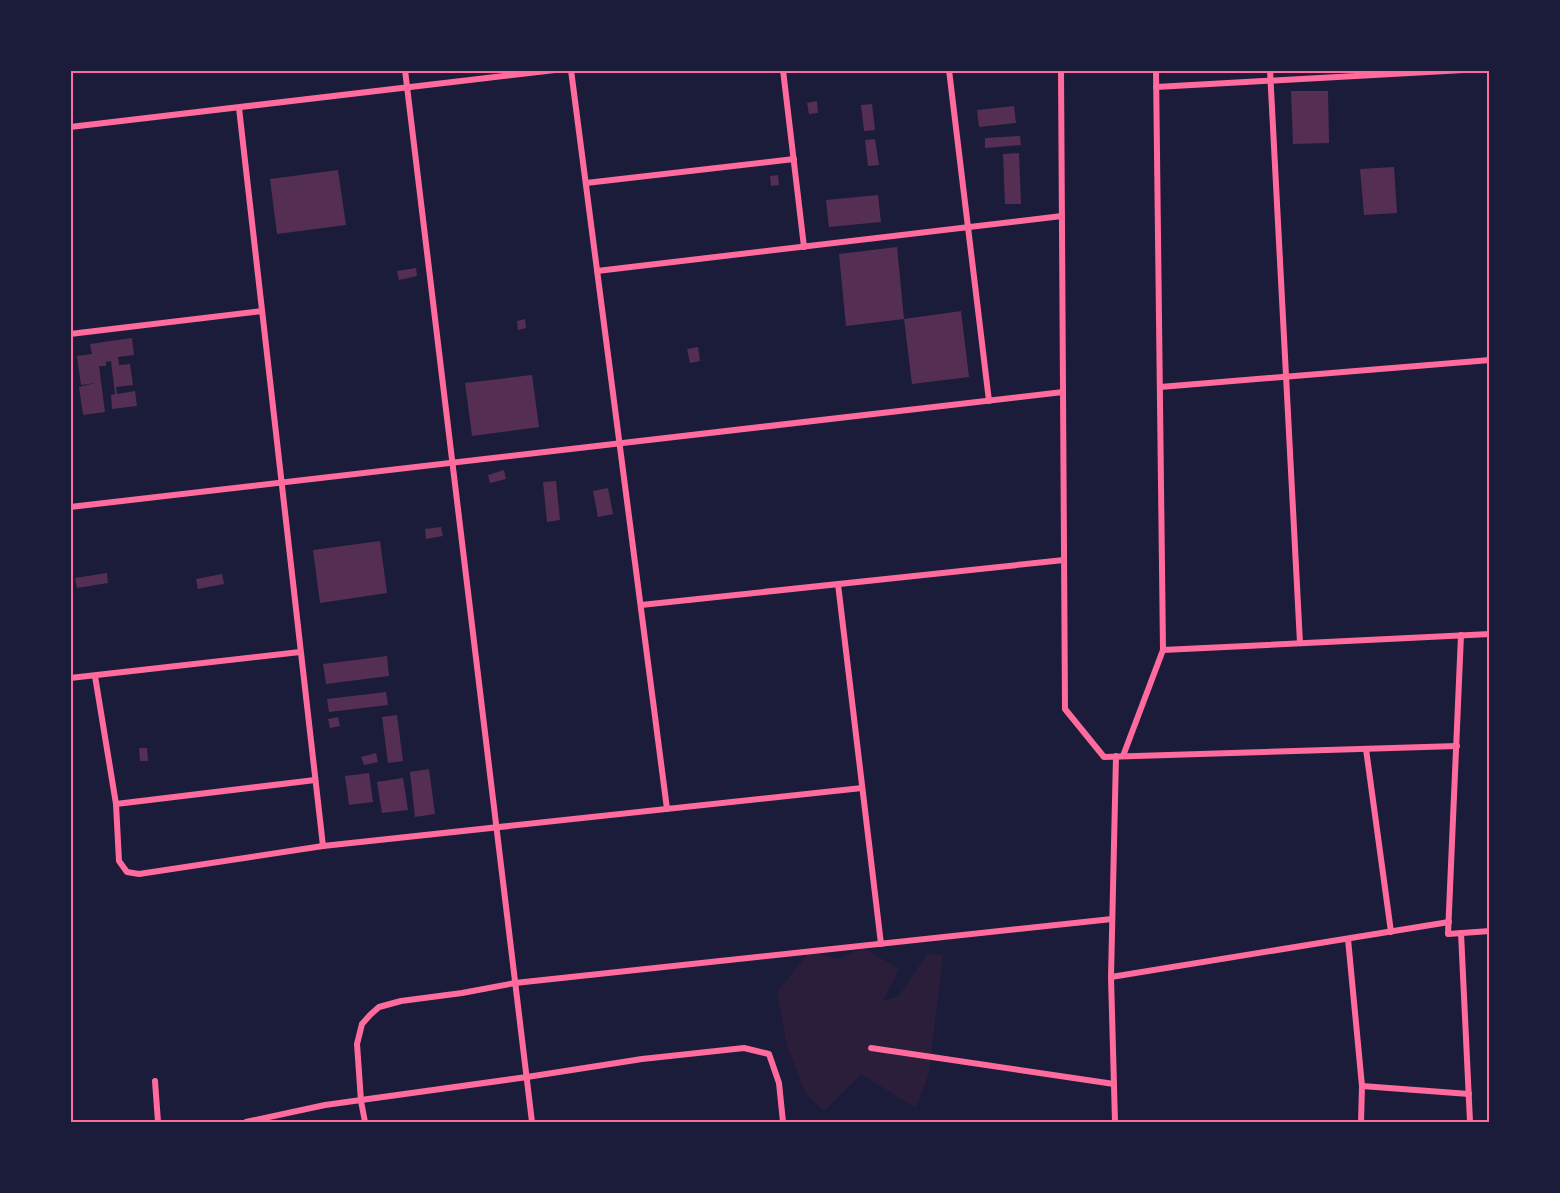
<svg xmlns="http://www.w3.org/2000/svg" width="1560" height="1193" viewBox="0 0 1560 1193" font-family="Karla,sans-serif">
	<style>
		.green { fill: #2a1e3b }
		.building { fill: #542f53 }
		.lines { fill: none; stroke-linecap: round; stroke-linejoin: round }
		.minor { stroke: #ff6b9d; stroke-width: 6 }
		.neatline { fill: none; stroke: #ff6b9d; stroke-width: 2 }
	</style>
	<rect width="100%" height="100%" fill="#1b1b3a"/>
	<path class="green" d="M864,948L899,969L883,1001L899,996L927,954L943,955L929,1073L916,1108L861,1074L824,1111L806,1094L787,1046L777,992L810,951L838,959Z"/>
	<g class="building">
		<path d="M1291,91H1328L1329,143L1293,144Z"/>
		<path d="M817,101L818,113L809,114L807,103Z"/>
		<path d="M872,104L875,130L864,131L861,105Z"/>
		<path d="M1014,106L1016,123L979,127L977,110Z"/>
		<path d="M1020,136L1021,145L985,148V138Z"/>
		<path d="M875,139L879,165L868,166L865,140Z"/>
		<path d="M1019,153L1021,204H1005L1003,154Z"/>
		<path d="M1394,167L1397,213L1364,215L1360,169Z"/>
		<path d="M338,170L346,225L277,234L270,179Z"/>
		<path d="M778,175L779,185L771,186L770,176Z"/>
		<path d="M878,195L881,222L829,227L826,200Z"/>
		<path d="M897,247L904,319L846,326L839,254Z"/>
		<path d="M416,268L417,276L399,280L397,271Z"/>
		<path d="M961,311L969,377L912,384L904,319Z"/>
		<path d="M525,319L526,328L518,330L517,321Z"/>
		<path d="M132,338L134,355L118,357L119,365L130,364L133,385L116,387L117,394L135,391L137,406L112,409L111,395L115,394L111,361L106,362V366H99L105,412L83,415L79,387L95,383L81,385L77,356L92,354L90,344Z"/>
		<path d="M698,347L700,361L690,363L687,349Z"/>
		<path d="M532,375L539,427L472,436L465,383Z"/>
		<path d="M504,470L506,479L490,483L488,475Z"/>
		<path d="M556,481L560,520L547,522L543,482Z"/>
		<path d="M608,488L613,514L598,517L593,491Z"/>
		<path d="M441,527L443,536L426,539L425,529Z"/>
		<path d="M380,541L387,593L320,603L313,550Z"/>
		<path d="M107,573L108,583L77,588L75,578Z"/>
		<path d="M222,574L224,584L198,589L196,579Z"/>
		<path d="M387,656L389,676L326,684L323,664Z"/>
		<path d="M386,692L388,705L329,712L327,699Z"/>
		<path d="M397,715L403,761L388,763L382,717Z"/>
		<path d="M338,717L340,726L330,728L328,719Z"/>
		<path d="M139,748H147L148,761H140Z"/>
		<path d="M376,753L378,762L364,765L361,757Z"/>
		<path d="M429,769L435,814L415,817L410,772Z"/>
		<path d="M369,773L373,802L349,805L345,776Z"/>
		<path d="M403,778L408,810L382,813L377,782Z"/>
	</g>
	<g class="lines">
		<g class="minor">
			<path d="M405,70L532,1122"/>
			<path d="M571,70L667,809"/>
			<path d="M783,70L804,247"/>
			<path d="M949,70L989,401"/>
			<path d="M1061,70L1065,709L1104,757L1457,746"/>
			<path d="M1270,70L1300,643"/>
			<path d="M1156,87L1464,70"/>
			<path d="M239,108L323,846"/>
			<path d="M70,127L555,70"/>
			<path d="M586,183L794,159"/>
			<path d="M597,271L1062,216"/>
			<path d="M70,334L262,311"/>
			<path d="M1160,387L1490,360"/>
			<path d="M70,507L1063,392"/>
			<path d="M838,584L881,944"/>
			<path d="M641,605L1064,560"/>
			<path d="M1461,635L1448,934L1490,931"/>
			<path d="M1163,650L1490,634"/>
			<path d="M95,676L116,804L119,861L127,872L139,874L323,846L862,788"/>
			<path d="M70,678L300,652"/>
			<path d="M1366,749L1391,932"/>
			<path d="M1123,756L1163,650L1156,70"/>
			<path d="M116,804L315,780"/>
			<path d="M1461,933L1470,1122"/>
			<path d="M1348,939L1362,1086L1361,1122"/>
			<path d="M1111,977L1449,922"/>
			<path d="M871,1048L1114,1084"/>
			<path d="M155,1081L158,1122"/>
			<path d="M1362,1086L1469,1094"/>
			<path d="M246,1122L325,1105L527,1077L642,1059L744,1048L769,1054L779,1083L783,1122"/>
			<path d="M365,1122L361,1101L357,1044L362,1024L370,1015L379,1007L401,1001L462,993L515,983L1112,919"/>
			<path d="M1115,1122L1111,977L1116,756"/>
		</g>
	</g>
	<rect width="1560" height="1193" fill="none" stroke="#1b1b3a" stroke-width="144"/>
	<rect x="72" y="72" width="1416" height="1049" class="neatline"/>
</svg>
